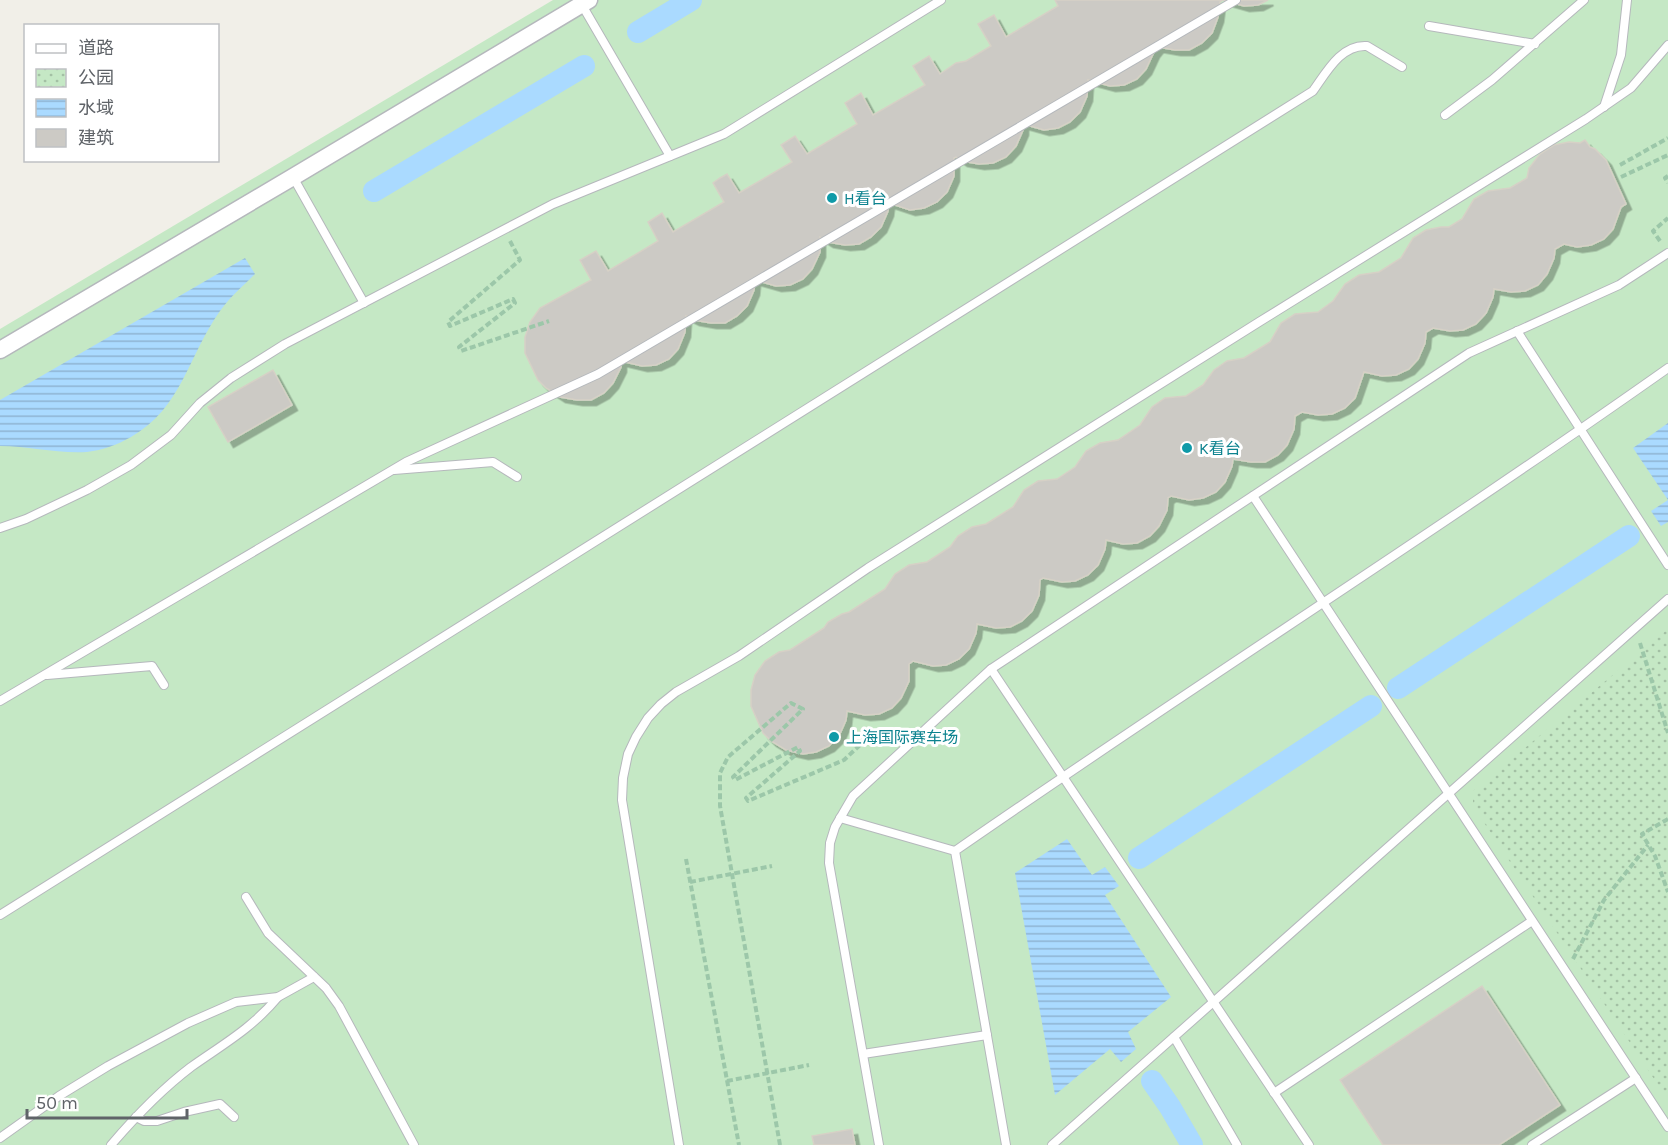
<svg xmlns="http://www.w3.org/2000/svg" width="1668" height="1145" viewBox="0 0 1668 1145" font-family="Karla,'Noto Sans SC',sans-serif">
	<style>
		.grass { fill: #c5e8c5 }
		.park { fill: url(#park-dots) }
		.water { fill: url(#water-rules) }
		.lines { fill: none; stroke-linecap: round; stroke-linejoin: round }
		.canal { stroke: #aadaff; stroke-width: 22 }
		.building { fill: #cccac5; stroke: #d6d1c6; stroke-width: 1.5; filter: url(#shadow) }
		.lane-casing { stroke: #b5b8bc; stroke-width: 10 }
		.street-casing { stroke: #b5b8bc; stroke-width: 19 }
		.path { stroke: #9cc7a9; stroke-width: 4; stroke-dasharray: 6 3; stroke-linecap: butt }
		.lane { stroke: #fff; stroke-width: 8 }
		.street { stroke: #fff; stroke-width: 16 }
		.culture-dot { fill: #0f9aa8; stroke: #fff; stroke-width: 2 }
		.labels { text-anchor: middle; stroke-width: 6; stroke-linejoin: round; paint-order: stroke }
		.culture-label { font-size: 16px; fill: #0d838f; stroke: #fff; text-anchor: start }
	</style>
	<defs>
		<pattern id="park-dots" width="8" height="8" patternUnits="userSpaceOnUse" patternTransform="scale(1.5)"><rect width="8" height="8" fill="#c5e8c5"/><path d="M2 2h.1M6 6h.1" fill="none" stroke="#a3c0a4" stroke-width="1.8" stroke-linecap="round"/></pattern>
		<pattern id="water-rules" width="6" height="5" patternUnits="userSpaceOnUse" patternTransform="scale(1.5)"><rect width="6" height="5" fill="#aadaff"/><path d="M0 2.5h6" fill="none" stroke="#8eb4d2"/></pattern>
		<filter id="shadow"><feDropShadow dx="5.5" dy="5.5" stdDeviation="0" flood-color="#0004"/></filter>
	</defs>
	<rect width="100%" height="100%" fill="#f1efe8"/>
	<path class="grass" d="M553,0H1668V1145H0V329Z"/>
	<path class="park" d="M1668,629V1100L1473,806V791Z"/>
	<g class="water">
		<path d="M245,258L255,274C243,286 230,297 220,311C188,356 182,408 131,437C117,445 103,450 87,452C58,454 29,446 0,446V400Z"/>
		<path d="M1668,423V522L1661,526L1651,511L1668,500L1633,448Z"/>
		<path d="M1067,839L1092,875L1105,867L1119,886L1105,895L1171,997L1128,1032L1136,1049L1121,1062L1110,1049L1055,1095L1015,873Z"/>
	</g>
	<g class="lines">
		<g class="canal">
			<path d="M638,32L691,0"/>
			<path d="M374,191L584,66"/>
			<path d="M1398,688L1629,536"/>
			<path d="M1139,858L1371,706"/>
			<path d="M1152,1081L1170,1107L1192,1145"/>
		</g>
	</g>
	<g class="building">
		<path d="M1055,0H1268L1258,5L1244,6L1223,0L1220,2L1218,17L1212,33L1202,43L1189,50H1175L1158,47L1154,52L1146,69L1137,79L1124,85L1110,86L1088,80L1087,96L1080,112L1070,122L1058,128L1044,130L1023,124V130L1016,146L1006,157L993,163L979,164L962,161L956,157L954,158V176L947,192L937,202L924,208L910,210L889,203L888,211L881,227L871,237L859,244L845,245L828,242L820,237V252L812,269L803,279L790,285L776,286L755,280L754,290L747,306L737,316L725,323H711L694,320L686,316L685,332L678,349L669,359L656,365L642,366L621,361V367L613,383L604,393L591,400H577L560,397L546,388L538,380L525,353V337L530,322L540,308L591,280L580,260L596,251L608,271L658,241L648,222L662,213L673,232L724,202L713,183L720,178L727,174L739,193L792,162L781,145L795,136L807,154L857,124L845,103L861,93L873,115L925,85L913,66L929,56L940,74L956,63L966,61L991,46L978,24L994,15L1006,37L1058,6Z"/>
		<path d="M1585,140L1590,147L1595,149L1606,160L1626,204L1621,207L1613,229L1604,239L1591,245L1577,247L1564,244L1555,249L1554,258L1547,274L1538,285L1525,291L1511,292L1494,289L1493,297L1486,313L1476,324L1463,330L1450,331L1433,328L1426,332L1425,343L1418,359L1409,369L1396,375L1382,376L1364,372L1355,398L1345,408L1332,414L1318,415L1302,412L1295,416L1294,429L1287,445L1278,455L1265,462H1251L1233,459L1232,466L1225,482L1216,492L1203,498L1189,500L1171,496L1168,498L1167,510L1159,526L1150,536L1137,543L1123,544L1106,540L1105,549L1098,565L1088,575L1075,581L1062,582L1043,578L1040,580L1039,595L1032,611L1022,621L1010,627L996,628L977,624L976,633L969,649L959,659L946,665L933,666L913,661L909,664V681L901,698L892,708L879,714L865,715L847,711L846,720L839,736L829,746L816,752L803,754L786,750L771,741L763,733L751,706V690L755,675L765,661L779,652L790,650L824,628L828,622L842,614L849,612L885,589L895,574L909,565L927,562L950,547L958,536L972,527L986,524L1013,507L1024,490L1038,481L1057,479L1075,467L1086,451L1100,443L1118,440L1140,425L1152,407L1165,398L1186,396L1203,385L1214,370L1227,361L1244,358L1270,342L1281,323L1295,314L1318,312L1333,301L1345,284L1359,275L1379,272L1401,258L1413,238L1426,230L1441,227H1449L1462,219L1474,199L1488,191L1510,188L1527,178L1529,168L1540,154L1554,145L1569,142L1580,143Z"/>
		<path d="M273,370L292,405L228,442L208,407Z"/>
		<path d="M1482,986L1560,1105L1499,1145H1383L1340,1080Z"/>
		<path d="M852,1129L855,1145H814L812,1136Z"/>
	</g>
	<g class="lines">
		<g class="lane-casing">
			<g id="lane">
				<path d="M582,5L670,156"/>
				<path d="M1429,26L1535,44"/>
				<path d="M1604,107L1621,55L1627,0"/>
				<path d="M1445,115L1492,80L1584,0"/>
				<path d="M293,177L364,303"/>
				<path d="M1517,331L1668,565"/>
				<path d="M394,470L493,462L517,477"/>
				<path d="M1253,496L1668,1127"/>
				<path d="M0,528L26,519L87,490L131,465L171,435L200,403L231,378L285,344L553,204L724,134L941,0"/>
				<path d="M991,669L1309,1145"/>
				<path d="M47,675L152,666L164,685"/>
				<path d="M0,701L406,462L598,374L1236,0"/>
				<path d="M840,818L955,851"/>
				<path d="M246,897L268,933L326,988L339,1006L414,1145"/>
				<path d="M0,915L1313,91C1326,73 1341,44 1367,46L1402,67"/>
				<path d="M1174,1037L1237,1145"/>
				<path d="M863,1054L987,1035"/>
				<path d="M1274,1093L1532,921"/>
				<path d="M136,1117L144,1121H157L184,1112L220,1104L234,1117"/>
				<path d="M0,1138L59,1096L108,1066L188,1023L236,1002L278,997L314,977"/>
				<path d="M111,1145C135,1117 162,1089 191,1067C225,1043 251,1029 278,997"/>
				<path d="M679,1145L622,800L623,778L628,754L636,737L648,718L661,704L676,692L739,656L868,568L1259,322L1586,119L1631,88L1668,45"/>
				<path d="M879,1145L829,863L830,843L835,827L853,796L991,669L1469,353L1619,285L1668,253"/>
				<path d="M1006,1145L955,851C1191,687 1433,534 1668,368"/>
				<path d="M1052,1145L1668,599"/>
				<path d="M1532,1145L1636,1078"/>
			</g>
		</g>
		<g class="street-casing">
			<path id="street" d="M0,350L293,177L589,0"/>
		</g>
		<g class="path">
			<path d="M1620,165L1668,138"/>
			<path d="M1668,176L1665,178L1668,183"/>
			<path d="M1621,177L1668,155"/>
			<path d="M510,241L520,260L448,322L450,326L513,299L515,303L459,347L461,351L549,321"/>
			<path d="M1660,241L1653,231L1668,218"/>
			<path d="M1640,643L1668,733"/>
			<path d="M1668,819L1642,834L1655,856L1668,892"/>
			<path d="M686,859L739,1145"/>
			<path d="M690,882L772,866"/>
			<path d="M1573,959L1604,900L1648,845"/>
			<path d="M727,1081L809,1065"/>
			<path d="M780,1145L720,806V773L728,757L791,703L803,709L733,777L735,780L798,747L800,751L746,798L748,801L844,760L860,745"/>
		</g>
		<use href="#lane" class="lane"/>
		<use href="#street" class="street"/>
	</g>
	<g class="culture-dot">
		<circle cx="832" cy="198" r="6"/>
		<circle cx="1187" cy="448" r="6"/>
		<circle cx="834" cy="737" r="6"/>
	</g>
	<g class="labels">
		<g class="culture-label">
			<text x="844" y="204">H看台</text>
			<text x="1199" y="454">K看台</text>
			<text x="846" y="743">上海国际赛车场</text>
		</g>
	</g>
	<rect x="24" y="24" width="195" height="138" fill="#ffffff" stroke="#bfc1c3" stroke-width="1.5"/>
	<rect x="36" y="44" width="30" height="9" fill="#ffffff" stroke="#bfc1c3" stroke-width="1.5"/>
	<text x="78" y="54" font-size="18" fill="#5f6368">道路</text>
	<rect x="36" y="69" width="30" height="18" fill="url(#park-dots)" stroke="#bfc1c3" stroke-width="1.5"/>
	<text x="78" y="84" font-size="18" fill="#5f6368">公园</text>
	<rect x="36" y="99" width="30" height="18" fill="url(#water-rules)" stroke="#bfc1c3" stroke-width="1.5"/>
	<text x="78" y="114" font-size="18" fill="#5f6368">水域</text>
	<rect x="36" y="129" width="30" height="18" fill="#cccac5" stroke="#bfc1c3" stroke-width="1.5"/>
	<text x="78" y="144" font-size="18" fill="#5f6368">建筑</text>
	<path d="M27 1109v9h160v-9" fill="none" stroke="#5f6368" stroke-width="3"/>
	<text x="36" y="1109" font-size="18" fill="#5f6368" stroke="#ffffff" stroke-width="4.5" paint-order="stroke">50 m</text>
</svg>
